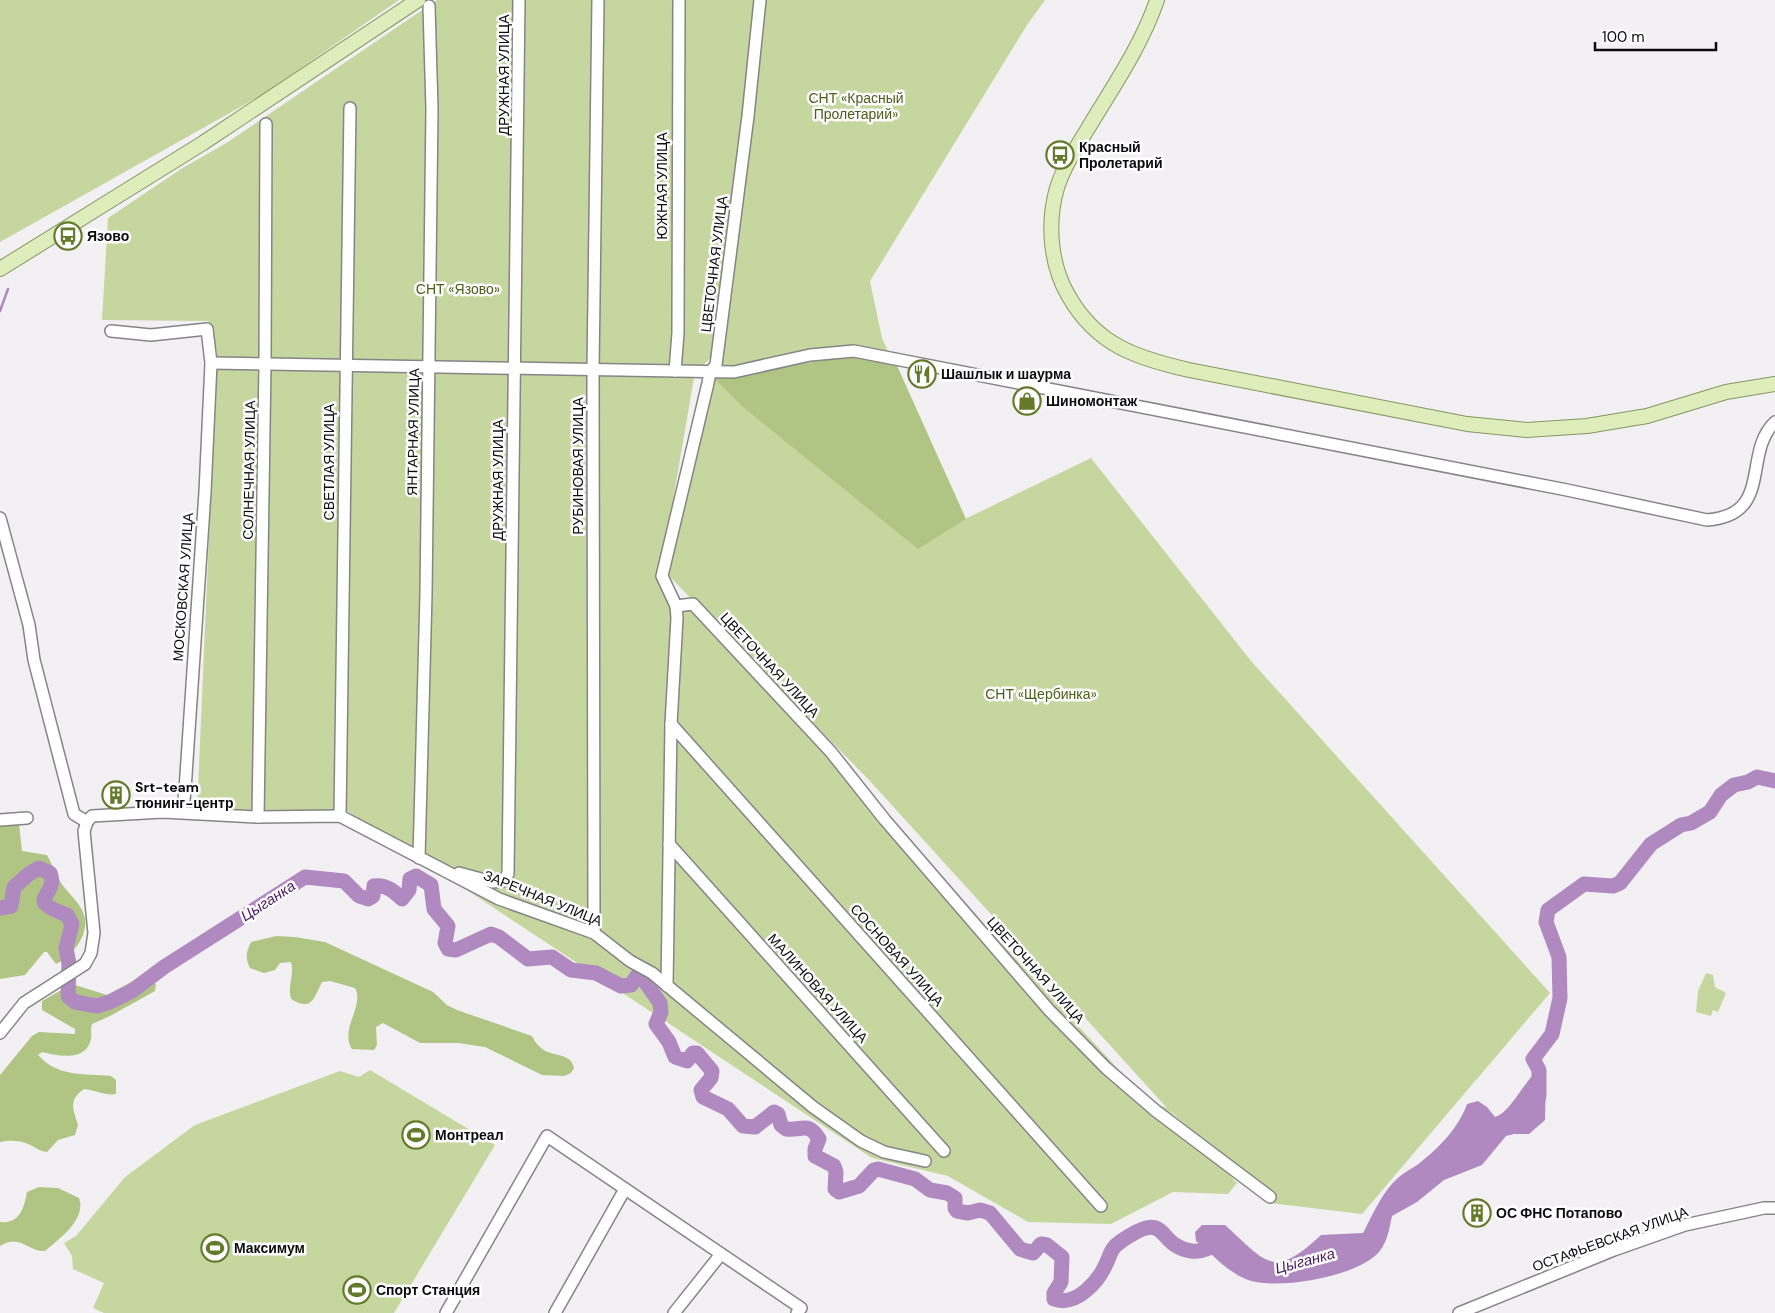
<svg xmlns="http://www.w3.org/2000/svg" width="1775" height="1313" viewBox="0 0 1775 1313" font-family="'DM Sans',sans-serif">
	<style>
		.green { fill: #c5d79f }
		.forest { fill: #b0c583 }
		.water { fill: #b089c1 }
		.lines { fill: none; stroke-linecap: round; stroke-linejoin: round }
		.stream { stroke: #b089c1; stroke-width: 2.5 }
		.river { stroke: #b089c1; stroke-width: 15 }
		.minor-casing { stroke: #858486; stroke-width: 14 }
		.major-casing { stroke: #869662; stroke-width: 16 }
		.minor { stroke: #fff; stroke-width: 11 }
		.major { stroke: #deedbc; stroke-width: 14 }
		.labels { text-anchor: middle; stroke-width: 5; stroke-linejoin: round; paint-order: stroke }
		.street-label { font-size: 14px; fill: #0c0c0c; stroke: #fefdff }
		.park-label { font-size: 14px; fill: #4c5e17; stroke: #fefdff }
		.poi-label { font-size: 14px; font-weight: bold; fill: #0c0c0c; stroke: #fefdff; text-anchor: start }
		.water-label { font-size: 15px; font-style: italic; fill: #4b1a5e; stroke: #fefdff }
	</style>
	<rect width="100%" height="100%" fill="#f2f0f2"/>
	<g class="green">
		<path d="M0,0H399L262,95L0,242Z"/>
		<path d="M437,0H755L732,208L712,357L695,372L660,576L1147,1100L1167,1108L869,780L668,575L720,359L765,0H1045L1027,25L870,281L882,338L965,519L1091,458L1251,661L1550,993L1362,1214L1270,1203L1168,1109L1237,1183L1228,1194L1173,1192L1111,1224L1028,1222L948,1176L872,1158L346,810L197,812L217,353L208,321L102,320L108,218L181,169L228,142Z"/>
		<path d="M1706,973L1713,975L1715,987L1726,993L1718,1012L1713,1010L1711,1016L1696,1012L1698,991Z"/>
		<path d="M370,1070L495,1145L394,1313H104L93,1308L104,1283L73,1269L72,1256L64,1243L76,1236L125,1177L195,1125L340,1071L359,1077Z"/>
	</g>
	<g class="forest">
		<path d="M850,356L894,359L966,519L918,549L743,407L714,378Z"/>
		<path d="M19,824L22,851L47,855C52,864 56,874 61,883C67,892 77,900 82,910C93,931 74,955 56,964L47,952H44L25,975L0,979V825Z"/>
		<path d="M276,936L295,937L325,942L433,992L447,1005L457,1010L532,1036C534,1039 536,1044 539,1046C549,1058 571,1051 574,1068L571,1073L564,1076L542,1075L485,1047L458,1043H420L383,1023L376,1027L377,1045L374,1050L352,1049C339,1029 365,1006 355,988L330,981L322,982C314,998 312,1012 291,999C287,986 295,974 291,962L280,963L275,970L264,973L250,968C245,958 246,952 251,942Z"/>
		<path d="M142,976L156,984L155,991L110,1016L92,1024C90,1029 92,1034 91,1039C86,1062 58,1056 42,1052L38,1055C59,1078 84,1073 111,1076L116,1080V1094C106,1096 95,1090 84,1089C68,1100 73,1109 78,1125L75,1135L58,1140L47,1152C38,1151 36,1147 28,1144C20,1140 9,1140 0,1142V1075L32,1036L39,1032L75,1034V1029L42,1010V1001L72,984L107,995Z"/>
		<path d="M39,1187L58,1188L79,1198C87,1219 59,1239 45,1251C27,1252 21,1233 0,1246V1222C20,1224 24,1208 27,1192Z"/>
	</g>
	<path class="water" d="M1532,1076H1539L1546,1081L1545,1120L1529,1134H1514L1506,1136L1482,1165L1444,1180L1417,1202L1392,1216C1389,1229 1388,1241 1379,1252C1358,1276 1287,1288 1256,1282C1232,1278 1214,1255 1196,1241L1195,1232L1202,1225H1225C1267,1263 1273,1280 1321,1235L1363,1233C1373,1214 1382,1192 1398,1178C1403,1173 1411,1169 1417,1165C1438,1149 1458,1129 1467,1104L1478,1101L1487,1107L1495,1117C1508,1114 1522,1087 1532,1076Z"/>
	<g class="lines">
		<path class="stream" d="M0,311L8,289"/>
		<g class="river">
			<path d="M0,908L11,906L14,887L29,874L39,868L50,873C60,897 21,898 67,915L72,924L66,948L69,964L68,996L75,1002L97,1006L110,1002L132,991L164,967L305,877L344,881L359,896L368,899L373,896L374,886C386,884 395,892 402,899L409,890L410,879L416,876L431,885L434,909L448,926L445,943L448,949L456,950L491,934L499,937L528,959L552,957L571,970L596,973L621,986L631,985L637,976H641L660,1003L661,1012L656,1024L669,1042L675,1057L687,1061L693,1053H697L712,1071L711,1078L701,1090L703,1097L728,1109L743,1126L755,1127L774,1112L778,1114L781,1125L786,1129C803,1131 808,1121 819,1139L815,1149V1156L834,1166L836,1172L835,1189L839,1192L859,1186L874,1170L878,1169L915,1179L930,1190L947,1193L955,1198V1208L957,1211L968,1213L980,1210L990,1213L1020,1249L1033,1253L1041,1244L1047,1245L1062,1257L1061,1282L1054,1293V1299C1076,1307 1098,1282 1106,1264C1111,1254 1110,1249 1120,1242C1171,1207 1154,1245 1191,1251C1203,1253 1213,1245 1224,1243"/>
			<path d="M1539,1096V1070L1533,1059L1552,1034L1560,998L1559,957L1546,922L1548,910L1584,884L1613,886L1620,883L1651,844L1681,825L1691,823L1710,812L1721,795L1734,785L1748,782L1757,777L1775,781"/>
		</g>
		<g class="minor-casing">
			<g id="minor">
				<path d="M111,331L151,335L207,329L211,363L205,492L185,790L184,800L177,812"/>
				<path d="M211,363L734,372L810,355L854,351L1567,490L1707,520C1774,515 1742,453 1775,422"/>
				<path d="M675,371L678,333L679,0"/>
				<path d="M0,518L29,625L34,660L74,814L87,822"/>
				<path d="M676,606L693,604L831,752L885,820L1049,1010L1106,1068L1156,1111L1270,1197"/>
				<path d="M671,724L1101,1206"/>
				<path d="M340,816L350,108"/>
				<path d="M258,817L265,364L266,124"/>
				<path d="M0,820L27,818"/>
				<path d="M669,844L944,1151"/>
				<path d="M419,858L426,594L432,109L429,6"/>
				<path d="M459,873L492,882L503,881L508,874L519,0"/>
				<path d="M594,933L593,370L598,0"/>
				<path d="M667,986L671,724L677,618L676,606L662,576L708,383L710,372L716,365L748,116L760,0"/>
				<path d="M0,1033L24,1003L85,964L91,953L94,933L84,831L87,822L92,816L163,812L258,817L340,816L499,899L594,933L630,961L652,973L813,1107L861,1141L884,1152L925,1161"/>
				<path d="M446,1313L547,1136L801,1308L797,1313"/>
				<path d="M555,1313L625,1189"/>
				<path d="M674,1313L721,1254"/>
				<path d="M1459,1313L1614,1250L1685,1225L1764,1208H1775"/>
			</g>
		</g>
		<g class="major-casing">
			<g id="major">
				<path d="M1157,0C1141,47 1112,88 1087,130C1076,148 1063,168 1057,188C1047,222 1050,264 1068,295C1096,345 1136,358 1189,370L1467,424L1527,430L1587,426L1647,416L1726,392L1775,384"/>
				<path d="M0,269L203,143L418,0"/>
			</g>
		</g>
		<use href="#minor" class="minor"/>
		<use href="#major" class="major"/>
	</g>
	<defs>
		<g id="bus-ring" transform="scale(1.4375)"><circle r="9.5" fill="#fefdff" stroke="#647929" stroke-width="1.5"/><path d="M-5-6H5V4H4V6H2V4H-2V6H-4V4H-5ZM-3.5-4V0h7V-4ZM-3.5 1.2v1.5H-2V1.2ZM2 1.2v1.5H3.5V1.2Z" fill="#647929"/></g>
		<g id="restaurant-ring" transform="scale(1.4375)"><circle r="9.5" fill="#fefdff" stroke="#647929" stroke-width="1.5"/><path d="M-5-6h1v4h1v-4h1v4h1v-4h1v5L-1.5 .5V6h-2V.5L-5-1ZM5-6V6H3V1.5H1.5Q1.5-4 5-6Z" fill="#647929"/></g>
		<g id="shop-ring" transform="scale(1.4375)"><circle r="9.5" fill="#fefdff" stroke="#647929" stroke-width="1.5"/><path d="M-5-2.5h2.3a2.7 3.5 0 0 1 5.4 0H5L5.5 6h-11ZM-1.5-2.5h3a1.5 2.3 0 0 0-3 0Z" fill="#647929"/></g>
		<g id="building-ring" transform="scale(1.4375)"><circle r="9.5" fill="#fefdff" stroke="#647929" stroke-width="1.5"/><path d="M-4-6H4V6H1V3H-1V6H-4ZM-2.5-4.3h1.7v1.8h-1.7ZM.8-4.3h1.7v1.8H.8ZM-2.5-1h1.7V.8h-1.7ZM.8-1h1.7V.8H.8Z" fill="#647929"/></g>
		<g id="stadium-ring" transform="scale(1.4375)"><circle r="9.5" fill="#fefdff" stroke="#647929" stroke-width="1.5"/><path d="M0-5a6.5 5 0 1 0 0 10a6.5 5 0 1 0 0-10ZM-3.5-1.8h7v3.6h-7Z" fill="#647929"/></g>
	</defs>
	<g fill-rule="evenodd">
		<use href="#bus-ring" x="1060" y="155"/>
		<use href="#bus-ring" x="68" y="236"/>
		<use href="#restaurant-ring" x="922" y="374"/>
		<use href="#shop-ring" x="1027" y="401"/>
		<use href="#building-ring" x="116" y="795"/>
		<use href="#stadium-ring" x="416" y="1135"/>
		<use href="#building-ring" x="1477" y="1213"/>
		<use href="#stadium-ring" x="215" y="1248"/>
		<use href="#stadium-ring" x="357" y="1290"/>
	</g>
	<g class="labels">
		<g class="street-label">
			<text transform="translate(504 75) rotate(-90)" y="5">ДРУЖНАЯ УЛИЦА</text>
			<text transform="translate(662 186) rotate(-90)" y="5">ЮЖНАЯ УЛИЦА</text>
			<text transform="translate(714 264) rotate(-83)" y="5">ЦВЕТОЧНАЯ УЛИЦА</text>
			<text transform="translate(413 432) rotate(-89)" y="5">ЯНТАРНАЯ УЛИЦА</text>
			<text transform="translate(329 462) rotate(-90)" y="5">СВЕТЛАЯ УЛИЦА</text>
			<text transform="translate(578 466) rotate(-90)" y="5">РУБИНОВАЯ УЛИЦА</text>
			<text transform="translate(249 470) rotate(-89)" y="5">СОЛНЕЧНАЯ УЛИЦА</text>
			<text transform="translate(498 480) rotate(-90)" y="5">ДРУЖНАЯ УЛИЦА</text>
			<text transform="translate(183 587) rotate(-86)" y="5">МОСКОВСКАЯ УЛИЦА</text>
			<text transform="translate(770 665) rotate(47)" y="5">ЦВЕТОЧНАЯ УЛИЦА</text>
			<text transform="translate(543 898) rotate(22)" y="5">ЗАРЕЧНАЯ УЛИЦА</text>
			<text transform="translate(897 955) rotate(48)" y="5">СОСНОВАЯ УЛИЦА</text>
			<text transform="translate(1036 970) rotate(48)" y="5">ЦВЕТОЧНАЯ УЛИЦА</text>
			<text transform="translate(818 988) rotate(48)" y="5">МАЛИНОВАЯ УЛИЦА</text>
			<text transform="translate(1610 1239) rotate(-20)" y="5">ОСТАФЬЕВСКАЯ УЛИЦА</text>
		</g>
		<g class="park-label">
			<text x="856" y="103">СНТ «Красный<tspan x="856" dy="16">Пролетарий»</tspan></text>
			<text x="458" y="294">СНТ «Язово»</text>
			<text x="1041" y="699">СНТ «Щербинка»</text>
		</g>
		<g class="poi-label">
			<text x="1079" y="152">Красный<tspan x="1079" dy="16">Пролетарий</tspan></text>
			<text x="87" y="241">Язово</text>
			<text x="941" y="379">Шашлык и шаурма</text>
			<text x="1046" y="406">Шиномонтаж</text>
			<text x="135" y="792">Srt-team<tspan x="135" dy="16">тюнинг-центр</tspan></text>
			<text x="435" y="1140">Монтреал</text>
			<text x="1496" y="1218">ОС ФНС Потапово</text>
			<text x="234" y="1253">Максимум</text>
			<text x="376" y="1295">Спорт Станция</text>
		</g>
		<g class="water-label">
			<text transform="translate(268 901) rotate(-33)" y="5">Цыганка</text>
			<text transform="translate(1305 1261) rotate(-15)" y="5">Цыганка</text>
		</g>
	</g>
	<path d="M1595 42v8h121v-8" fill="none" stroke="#0c0c0c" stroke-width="2.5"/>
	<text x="1602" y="42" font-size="15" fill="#0c0c0c" stroke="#fefdff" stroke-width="4" paint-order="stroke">100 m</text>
</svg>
